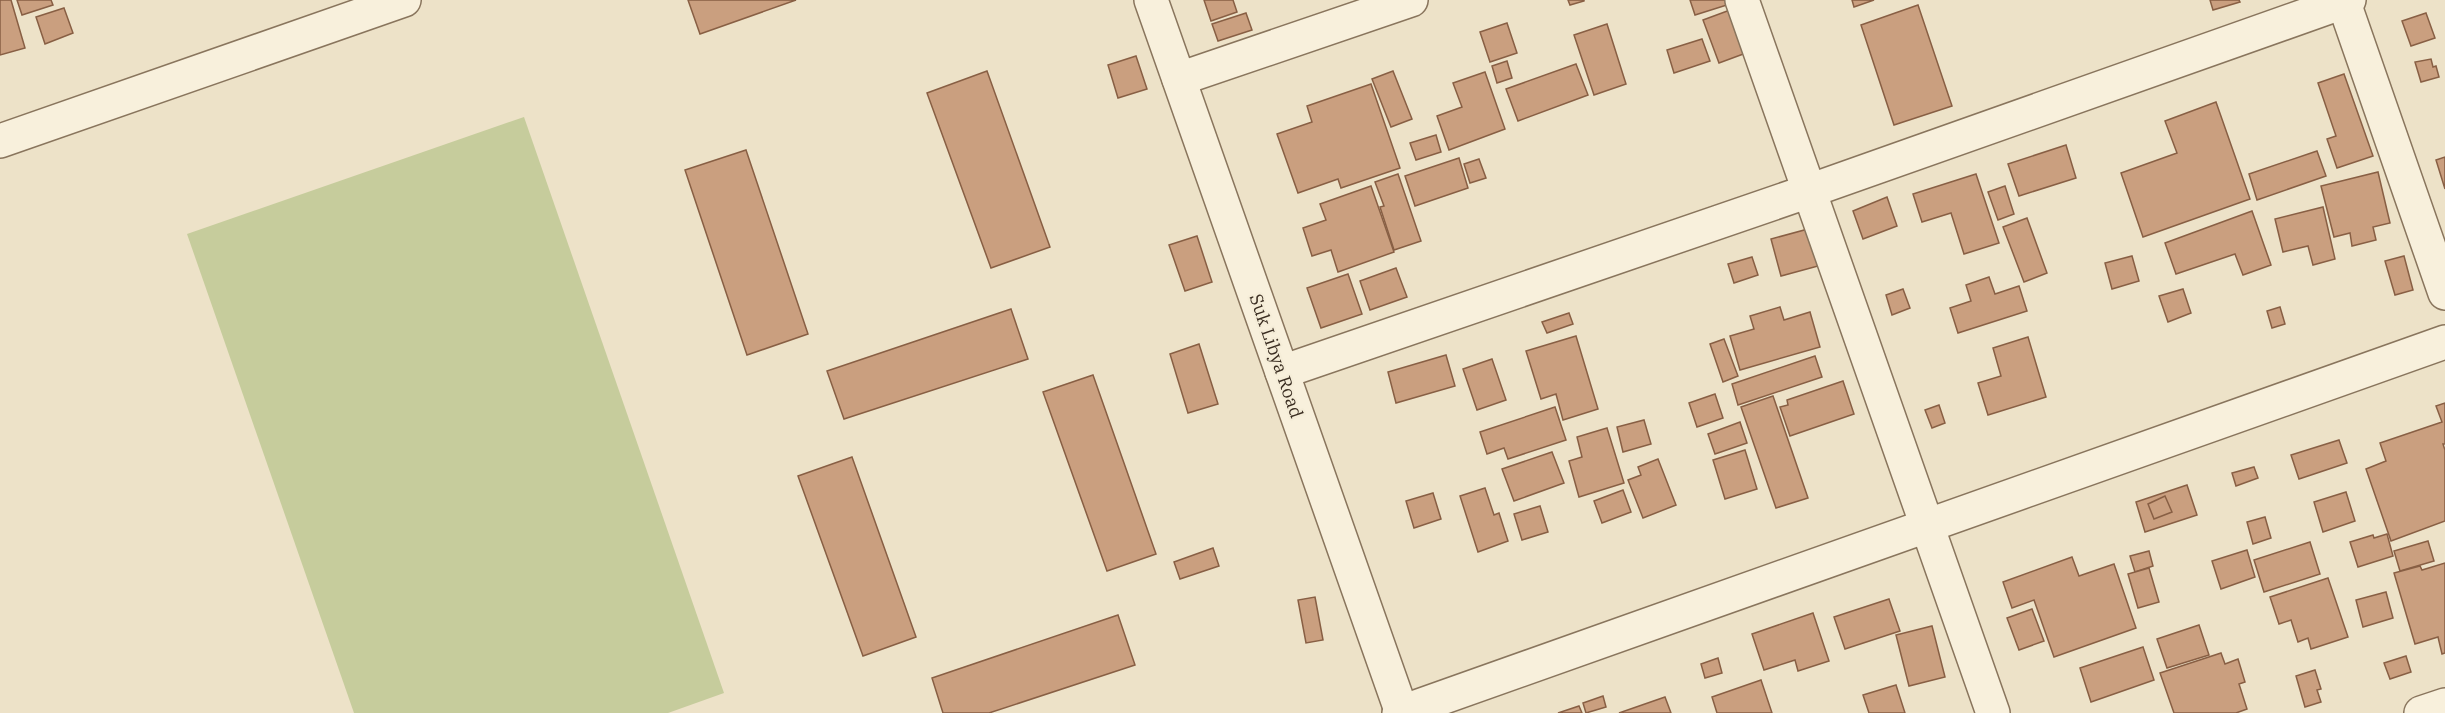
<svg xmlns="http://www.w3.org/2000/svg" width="2445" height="713" viewBox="0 0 2445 713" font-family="'IBM Plex Serif',serif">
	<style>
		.grass { fill: #c6cc9c }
		.building { fill: #ca9f7f; stroke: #885f44; stroke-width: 1.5 }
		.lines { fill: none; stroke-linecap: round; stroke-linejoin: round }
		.street-casing { stroke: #89755d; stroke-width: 36 }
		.street { stroke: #f8f0dc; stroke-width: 33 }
		.labels { text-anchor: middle; stroke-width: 4.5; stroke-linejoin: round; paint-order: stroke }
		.street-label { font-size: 18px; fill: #3a2d21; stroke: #f5edd8 }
	</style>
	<rect width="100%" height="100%" fill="#ede2c8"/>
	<path class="grass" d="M524,117L724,693L668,713H354L187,234Z"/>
	<g class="building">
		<path d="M0,0H11L25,48L0,55Z"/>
		<path d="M17,0H51L53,5L22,15Z"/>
		<path d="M688,0H796L700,34Z"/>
		<path d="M1204,0H1233L1237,12L1211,21Z"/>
		<path d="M1568,0H1584V1L1570,5Z"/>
		<path d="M1690,0H1729L1730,4L1695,15Z"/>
		<path d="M1852,0H1874L1854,7Z"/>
		<path d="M2210,0H2239L2240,2L2213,10Z"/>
		<path d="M1918,5L1952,106L1894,125L1861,25Z"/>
		<path d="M64,8L73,33L45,44L36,17Z"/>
		<path d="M1730,10L1746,53L1719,63L1703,20Z"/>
		<path d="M1246,13L1252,30L1218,41L1212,24Z"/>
		<path d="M2426,13L2435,38L2411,46L2402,21Z"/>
		<path d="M1507,23L1517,53L1490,62L1480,32Z"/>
		<path d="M1607,24L1626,84L1594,95L1574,35Z"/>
		<path d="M1702,39L1710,61L1674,73L1667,50Z"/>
		<path d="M1136,56L1147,89L1118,98L1108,65Z"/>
		<path d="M2431,59L2433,67L2436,66L2439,77L2421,82L2415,62Z"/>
		<path d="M1507,61L1512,78L1497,83L1492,66Z"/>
		<path d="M1576,64L1588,95L1518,121L1506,89Z"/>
		<path d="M987,71L1050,247L991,268L927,93Z"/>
		<path d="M1393,71L1412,119L1391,127L1372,79Z"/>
		<path d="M1485,72L1505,129L1449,150L1437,116L1462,107L1453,83Z"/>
		<path d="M2344,74L2373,156L2337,168L2327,139L2336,136L2318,83Z"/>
		<path d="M1371,84L1400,168L1341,188L1338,179L1298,193L1277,134L1312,122L1307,106Z"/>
		<path d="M2216,102L2250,199L2143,237L2121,173L2177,153L2165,121Z"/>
		<path d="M1436,135L1441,152L1416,160L1410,143Z"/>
		<path d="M2066,145L2076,178L2019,196L2008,164Z"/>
		<path d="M746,150L808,334L747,355L685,170Z"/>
		<path d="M2317,151L2326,176L2257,200L2249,174Z"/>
		<path d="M2445,157V189L2436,160Z"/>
		<path d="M1459,158L1468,188L1415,206L1405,176Z"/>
		<path d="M1479,159L1486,178L1470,183L1464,164Z"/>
		<path d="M2378,172L2390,223L2373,227L2376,240L2352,246L2350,233L2334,237L2321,186Z"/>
		<path d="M1398,174L1421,241L1394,250L1380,207L1384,206L1375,182Z"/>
		<path d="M1976,174L1999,243L1964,254L1951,213L1922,222L1913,194Z"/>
		<path d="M1371,186L1394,252L1338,272L1331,250L1312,256L1303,228L1326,220L1320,204Z"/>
		<path d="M2005,186L2014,214L1998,220L1988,192Z"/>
		<path d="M1887,197L1897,226L1863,239L1853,211Z"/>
		<path d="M2323,207L2335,259L2313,265L2308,246L2283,252L2275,219Z"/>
		<path d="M2252,211L2271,265L2243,275L2235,254L2176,274L2165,243Z"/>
		<path d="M2027,218L2047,273L2024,282L2003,227Z"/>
		<path d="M1808,229L1818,266L1781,276L1771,239Z"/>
		<path d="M1197,236L1212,282L1185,291L1169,245Z"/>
		<path d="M2132,256L2139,281L2112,289L2105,263Z"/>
		<path d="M2404,256L2413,290L2395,295L2385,261Z"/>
		<path d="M1752,257L1758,275L1734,283L1728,264Z"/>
		<path d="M1396,268L1407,297L1370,310L1360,281Z"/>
		<path d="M1348,274L1362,314L1321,328L1307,288Z"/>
		<path d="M1989,277L1995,294L2019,286L2027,311L1958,333L1950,308L1971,301L1966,285Z"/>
		<path d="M1903,289L1910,308L1892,315L1886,295Z"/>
		<path d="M2183,289L2191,313L2168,322L2159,296Z"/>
		<path d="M1780,307L1784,320L1810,312L1820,347L1740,370L1730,336L1754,329L1750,316Z"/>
		<path d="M2280,307L2285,324L2272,328L2267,311Z"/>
		<path d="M1011,309L1028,359L844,419L827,371Z"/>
		<path d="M1569,313L1573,324L1547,333L1542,322Z"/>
		<path d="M1576,336L1598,409L1563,420L1556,394L1541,399L1526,351Z"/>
		<path d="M2028,337L2046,397L1988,415L1978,383L2001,376L1993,348Z"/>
		<path d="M1724,339L1738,376L1723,382L1710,344Z"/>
		<path d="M1199,344L1218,404L1188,413L1170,354Z"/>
		<path d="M1446,355L1455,386L1396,403L1388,372Z"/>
		<path d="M1815,356L1822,377L1738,405L1732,384Z"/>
		<path d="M1492,359L1506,400L1477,410L1463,369Z"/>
		<path d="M1093,375L1156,554L1107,571L1043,392Z"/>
		<path d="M1843,381L1854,414L1790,436L1780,407L1788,405L1787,400Z"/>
		<path d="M1715,394L1723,418L1697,427L1689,403Z"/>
		<path d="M1773,396L1808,498L1776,508L1741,407Z"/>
		<path d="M2445,403V444H2443L2445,450V521L2391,541L2366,469L2386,461L2380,443L2442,422L2436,406Z"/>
		<path d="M1939,405L1945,423L1932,428L1925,410Z"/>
		<path d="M1555,407L1566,440L1508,459L1504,448L1487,454L1480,432Z"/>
		<path d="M1644,420L1651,444L1623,452L1617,427Z"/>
		<path d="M1740,422L1747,443L1715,454L1708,434Z"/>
		<path d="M1607,428L1624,483L1579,497L1569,461L1582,457L1577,437Z"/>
		<path d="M2339,440L2347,463L2299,479L2291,455Z"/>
		<path d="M1745,450L1757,489L1725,499L1713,460Z"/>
		<path d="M1552,452L1564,483L1514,501L1502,469Z"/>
		<path d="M852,457L916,637L863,656L798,476Z"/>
		<path d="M1658,459L1676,505L1643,518L1628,480L1641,475L1638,467Z"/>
		<path d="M2254,467L2258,478L2236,486L2232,473Z"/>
		<path d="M2187,485L2197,515L2145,532L2136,502Z"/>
		<path d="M1485,488L1494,515L1499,513L1508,541L1478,552L1460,496Z"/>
		<path d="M1623,490L1631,512L1602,523L1594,501Z"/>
		<path d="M2346,492L2355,521L2323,532L2314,502Z"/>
		<path d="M1433,493L1441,519L1414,528L1406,501Z"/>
		<path d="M2165,496L2172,512L2154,519L2148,504Z"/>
		<path d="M1540,506L1548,532L1522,540L1514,514Z"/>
		<path d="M2265,517L2271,538L2253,544L2247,522Z"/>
		<path d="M2387,534L2393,556L2358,567L2350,542L2373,535L2374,538Z"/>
		<path d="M2428,541L2434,561L2400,571L2394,551Z"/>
		<path d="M2310,542L2320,574L2264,592L2254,560Z"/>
		<path d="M1213,548L1219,566L1180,579L1174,562Z"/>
		<path d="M2247,550L2255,577L2221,589L2212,561Z"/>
		<path d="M2149,551L2153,566L2135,572L2130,556Z"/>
		<path d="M2072,557L2079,576L2114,564L2136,628L2054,657L2034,600L2012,608L2003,582Z"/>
		<path d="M2445,563V653L2442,654L2438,637L2415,644L2394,573L2420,566L2422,570Z"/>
		<path d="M2149,568L2159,602L2138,608L2128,574Z"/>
		<path d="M2328,578L2348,637L2311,649L2308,638L2298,642L2291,620L2279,624L2270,597Z"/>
		<path d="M2386,592L2393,618L2363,627L2356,600Z"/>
		<path d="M1315,597L1323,640L1306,643L1298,600Z"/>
		<path d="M1889,599L1900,631L1845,649L1834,617Z"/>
		<path d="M2032,609L2044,641L2019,650L2007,618Z"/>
		<path d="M1813,613L1829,661L1798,671L1795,660L1764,670L1752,634Z"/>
		<path d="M1118,615L1135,665L989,713H943L932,678Z"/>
		<path d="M2199,625L2209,655L2167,668L2157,639Z"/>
		<path d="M1932,626L1945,677L1909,686L1896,635Z"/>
		<path d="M2143,647L2154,680L2091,702L2080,668Z"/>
		<path d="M2221,653L2225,664L2238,659L2245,682L2239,684L2247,709L2236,713H2174L2160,673Z"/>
		<path d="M2406,656L2411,672L2390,679L2384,663Z"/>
		<path d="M1718,658L1722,673L1705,678L1701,664Z"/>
		<path d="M2315,670L2321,689L2317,690L2321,702L2305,707L2296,676Z"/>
		<path d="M1761,680L1772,713H1717L1712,697Z"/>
		<path d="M1896,685L1905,713H1869L1863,695Z"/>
		<path d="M1603,696L1606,707L1586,713L1583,703Z"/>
		<path d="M1665,697L1671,713H1619Z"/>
		<path d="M1579,706L1582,713H1558Z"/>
	</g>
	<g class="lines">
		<g class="street-casing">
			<g id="street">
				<path d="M1151,0L1402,713"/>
				<path d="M1742,0L1993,713"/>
				<path d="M2343,0L2445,293"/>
				<path d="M1179,79L1411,0"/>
				<path d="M0,141L404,0"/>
				<path d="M1282,372L1809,191L2349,0"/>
				<path d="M1399,713L2445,342"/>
				<path d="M2421,713L2445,705"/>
			</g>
		</g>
		<use href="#street" class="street"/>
	</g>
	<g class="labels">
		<g class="street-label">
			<text transform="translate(1276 356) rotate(71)" y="6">Suk Libya Road</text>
		</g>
	</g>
</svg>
